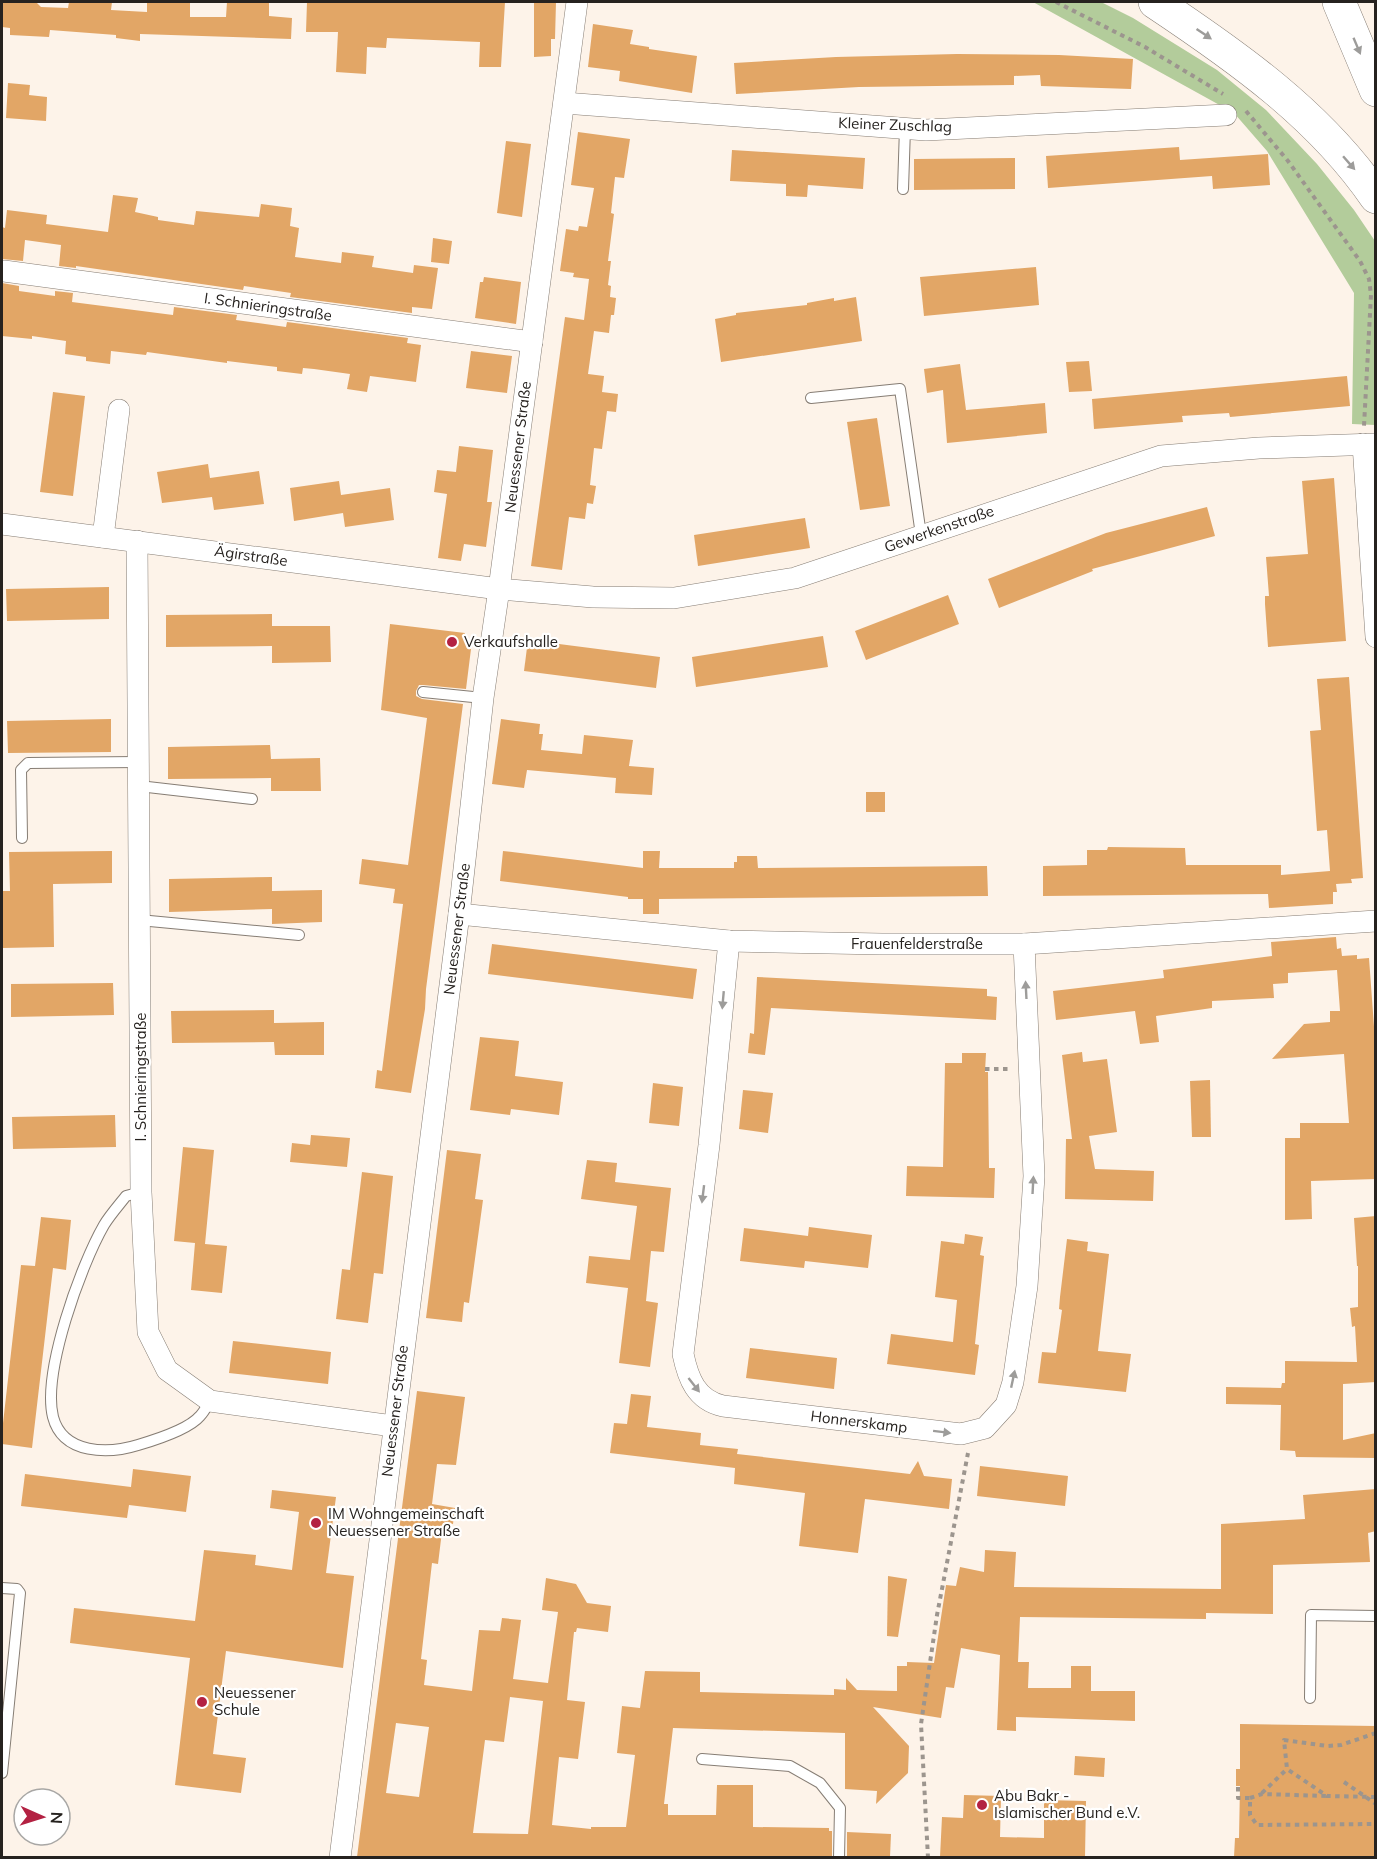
<svg xmlns="http://www.w3.org/2000/svg" width="1377" height="1859" viewBox="0 0 1377 1859" font-family="Mulish,sans-serif">
	<style>
		.green { fill: #b3cc9b }
		.building { fill: #e2a666; fill-rule: evenodd }
		.lines { fill: none; stroke-linecap: round; stroke-linejoin: round }
		.service-casing { stroke: #867d74; stroke-width: 12 }
		.minor-casing { stroke: #867d74; stroke-width: 22 }
		.motorway-casing { stroke: #867d74; stroke-width: 34 }
		.path { stroke: #9c958e; stroke-width: 4; stroke-dasharray: 4.5 4.5; stroke-linecap: butt }
		.service { stroke: #fff; stroke-width: 10 }
		.minor { stroke: #fff; stroke-width: 21 }
		.motorway { stroke: #fff; stroke-width: 33 }
		.oneway { fill: #9d9c9a }
		.poi-dot { fill: #b32142; stroke: #fff; stroke-width: 2 }
		.labels { text-anchor: middle; stroke-width: 4.5; stroke-linejoin: round; paint-order: stroke }
		.street-label { font-size: 15px; fill: #26221f; stroke: #fff }
		.poi-label { font-size: 15px; fill: #26221f; stroke: #fff; text-anchor: start }
	</style>
	<rect width="100%" height="100%" fill="#fdf3e9"/>
	<path class="green" d="M1033,2H1101L1133,18L1217,70L1266,110L1317,164L1354,210L1375,241V425L1352,424L1354,293L1267,151L1234,113Z"/>
	<g class="building">
		<path d="M2,2H36L41,7L68,8L69,2H112L111,10L147,12V2H190V17H226L227,2H269V16L292,18L291,39L140,34V41L116,38V35L50,30L49,37L10,35V28L2,27Z"/>
		<path d="M307,2H505L501,67H479L480,42L387,38L386,48L367,47L366,74L336,72L338,32H306Z"/>
		<path d="M534,2H556L555,39H551V56L534,57Z"/>
		<path d="M593,24L633,30L630,44L649,47V49L697,56L692,93L619,81L620,71L588,67Z"/>
		<path d="M957,54L1059,55L1133,59L1131,89L1041,86L1040,75L1014,76V85L859,87L736,94L734,63L836,57Z"/>
		<path d="M8,83L30,85L29,95L47,97L46,121L6,118Z"/>
		<path d="M578,132L630,139L624,178L615,177L611,213L614,214L608,261H611L608,285L611,286L610,297L616,298L614,315H611L609,333L594,331L588,374L604,376L602,392L618,394L616,412L607,411L602,449L594,448L590,485L596,486L593,504L587,503L585,519L569,517L562,570L531,566L565,317L584,320L589,279L573,277L574,273L560,271L566,229L578,231L579,226L587,227L594,188L571,185Z"/>
		<path d="M506,141L531,144L522,217L497,213Z"/>
		<path d="M1179,147L1180,160L1268,154L1270,185L1213,189L1212,176L1048,188L1046,156Z"/>
		<path d="M732,150L865,158L863,189L808,185L807,197L786,196V184L730,181Z"/>
		<path d="M1015,158V189L914,190V159Z"/>
		<path d="M113,195L138,198L135,212L158,217V220L194,225L196,211L259,217L261,204L292,208L290,226L299,228L295,257L341,263L342,252L374,256L372,267L413,273L414,265L438,268L432,309L412,307V313L290,297L291,293L244,286L243,290L76,266V268L59,266L61,245L25,240L23,261L2,259V227L5,228L7,210L47,215L46,224L108,232Z"/>
		<path d="M433,238L452,241L449,264L431,262Z"/>
		<path d="M1036,267L1039,305L924,316L920,277Z"/>
		<path d="M484,277L521,282L516,324L475,318L480,282H483Z"/>
		<path d="M2,283L19,286V291L55,296V291L73,293L72,302L173,315L174,307L237,315L236,320L258,323L286,327L287,322L408,338L407,343L421,345L416,382L370,376L367,392L347,389L350,374L314,369L303,368L302,374L277,371V367L227,361V363L147,352L146,355L111,351L110,364L86,361V357L65,354L66,341L32,336V339L2,336Z"/>
		<path d="M856,297L862,341L721,362L715,319L736,315V313L798,306L807,305V303L834,298V301Z"/>
		<path d="M471,351L512,356L507,393L466,388Z"/>
		<path d="M1089,361L1092,391L1069,392L1066,362Z"/>
		<path d="M960,364L966,410L1045,403L1047,433L947,443L943,390L927,393L924,369Z"/>
		<path d="M1347,376L1350,406L1230,417L1229,413L1182,416L1183,422L1094,429L1092,399Z"/>
		<path d="M53,392L85,396L73,496L40,492Z"/>
		<path d="M877,418L890,506L860,510L847,422Z"/>
		<path d="M459,446L493,450L487,502H492L486,547L464,544L461,561L438,558L447,494L434,492L437,470L456,472Z"/>
		<path d="M208,464L210,478L259,471L264,504L214,510L212,497L162,503L157,472Z"/>
		<path d="M1334,478L1346,641L1268,647L1265,604V596H1269L1266,557L1308,554L1302,481Z"/>
		<path d="M339,481L341,495L390,488L394,520L345,527L343,513L294,521L290,488Z"/>
		<path d="M1207,507L1215,536L1092,569L1093,571L999,608L988,579L1106,533Z"/>
		<path d="M805,518L810,548L698,566L694,535Z"/>
		<path d="M109,587V619L7,621L6,589Z"/>
		<path d="M948,595L959,624L866,660L855,631Z"/>
		<path d="M272,614V626H330L331,662L272,663V646L166,647V615Z"/>
		<path d="M390,624L465,633V640L472,641L466,689L423,685H419L416,691V696L422,699L463,704L426,989L425,1009L411,1093L375,1088L377,1070L382,1071L403,904L393,903L395,889L359,884L362,859L408,865L427,718L381,710Z"/>
		<path d="M823,636L828,667L696,687L692,657Z"/>
		<path d="M528,640L660,657L656,688L524,671Z"/>
		<path d="M1349,677L1363,878L1351,879L1352,883L1336,884L1337,892H1333V904L1269,908L1268,894L1043,896V866L1087,865V850H1107L1108,847L1185,848L1186,865H1281V875L1330,871L1327,830L1317,831L1310,731L1321,730L1317,679Z"/>
		<path d="M111,719V752L8,753L7,721Z"/>
		<path d="M501,719L540,724L539,734H543L541,750L582,754L584,735L633,740L629,766L654,768L652,795L615,793L616,778L527,770L524,788L492,784Z"/>
		<path d="M270,745L271,759L320,758L321,791H271V778L168,779V747Z"/>
		<rect x="866" y="792" width="19" height="20"/>
		<path d="M112,851V883L53,884L54,947L2,948V891H10L9,852Z"/>
		<path d="M503,851L643,868V851H660L659,868H734V862H737V856H757L758,868L987,866L988,896L659,899V914H643V899H628V897L500,881Z"/>
		<path d="M272,877V891L322,890V922L272,924V909L169,912V879Z"/>
		<path d="M1336,937L1337,949L1341,948L1342,956L1357,955V959L1369,958L1376,1054V1179L1311,1181L1312,1219L1285,1220V1138H1300V1123H1349L1344,1054L1272,1059L1304,1024L1330,1022V1011H1340L1337,970L1288,973V983L1273,984L1274,998L1212,1001V1008L1156,1016L1159,1042L1140,1044L1135,1011L1056,1020L1053,991L1164,978L1163,970L1272,956L1271,942Z"/>
		<path d="M492,944L697,969L693,999L488,974Z"/>
		<path d="M757,977L987,989V996L997,997L996,1020L771,1008L765,1055L748,1053L750,1033L754,1034Z"/>
		<path d="M113,983L114,1015L11,1017V984Z"/>
		<path d="M274,1010V1023L324,1022V1055H275L274,1042L172,1043L171,1011Z"/>
		<path d="M480,1037L519,1041L515,1076L563,1082L559,1115L511,1109L510,1115L470,1110Z"/>
		<path d="M1082,1052L1083,1062L1107,1059L1117,1132L1089,1136L1095,1169L1154,1171L1153,1201L1065,1199L1066,1139H1072L1062,1055Z"/>
		<path d="M962,1053H986L985,1072H988L989,1168H995L994,1198L906,1196L907,1166L943,1167L945,1063H962Z"/>
		<path d="M1210,1080L1211,1137H1192L1190,1081Z"/>
		<path d="M653,1083L683,1087L679,1126L649,1123Z"/>
		<path d="M743,1090L773,1093L768,1133L739,1129Z"/>
		<path d="M115,1115L116,1147L13,1149L12,1117Z"/>
		<path d="M311,1135L350,1138L347,1167L290,1162L292,1143L310,1145Z"/>
		<path d="M183,1147L214,1150L205,1244L227,1246L222,1293L191,1290L195,1243L174,1241Z"/>
		<path d="M447,1150L481,1154L475,1199L483,1200L469,1303L464,1302L462,1322L426,1318Z"/>
		<path d="M587,1160L617,1163L615,1182L671,1188L664,1252L651,1251L646,1301L658,1303L650,1367L619,1363L628,1288L586,1283L589,1256L630,1260L637,1206L581,1199Z"/>
		<path d="M362,1172L393,1176L383,1274L374,1273L368,1323L336,1319L342,1269L350,1270Z"/>
		<path d="M1376,1216V1382L1343,1384V1440L1376,1433V1458L1296,1457L1295,1451L1280,1450L1281,1405L1226,1404V1387L1281,1388L1282,1383H1285V1361L1357,1362L1355,1326L1352,1327L1350,1308L1358,1307V1266H1357L1354,1218Z"/>
		<path d="M41,1217L71,1220L66,1270L53,1268L32,1448L2,1444V1432L21,1265L35,1266Z"/>
		<path d="M809,1227L872,1235L868,1268L805,1261L804,1268L740,1261L744,1228L808,1236Z"/>
		<path d="M965,1234L983,1237L980,1255L984,1256L975,1344L979,1345L975,1375L887,1364L891,1334L953,1342L957,1300L935,1297L941,1241L964,1244Z"/>
		<path d="M1067,1239L1088,1242L1087,1251L1109,1254L1098,1351L1131,1354L1126,1392L1038,1383L1042,1352L1056,1353L1062,1310L1059,1309L1060,1297Z"/>
		<path d="M233,1341L331,1352L328,1384L229,1373Z"/>
		<path d="M750,1348L837,1358L834,1389L746,1378Z"/>
		<path d="M417,1391L465,1397L456,1465L437,1464L432,1504L455,1508L453,1524L443,1523L438,1564L432,1563L421,1659L427,1660L424,1685L472,1691L479,1630L500,1631L502,1618L521,1620L513,1679L548,1683L558,1612L542,1610L546,1578L576,1584L587,1603L611,1606L608,1632L577,1628L576,1632H574L567,1700L585,1702L578,1759L559,1757L552,1825L591,1829V1827H626L635,1755L617,1753L622,1706L640,1708L645,1671L700,1672V1692L834,1695V1689L846,1690V1678L857,1690L897,1691V1666H907V1662L934,1663L946,1585L956,1586L960,1567L984,1572L985,1550L1016,1552L1014,1587L1221,1589V1524L1305,1519L1303,1495L1376,1489V1531L1368,1533L1370,1562L1273,1565V1614L1206,1613V1619L1020,1617L1018,1662H1029L1028,1688H1071V1666H1091V1691H1135V1721L1016,1717V1731L997,1730L1000,1655L961,1648L954,1688L946,1687L941,1718L873,1707L909,1746L908,1773L876,1804L877,1791L845,1789V1733L673,1728L664,1804H668V1815H716L717,1785H753V1827L829,1828V1831H832V1857H357ZM510,1697L543,1701L528,1834L473,1833L485,1740L504,1742ZM396,1723L429,1727L419,1797L386,1793Z"/>
		<path d="M631,1394L651,1396L647,1427L701,1433L700,1445L738,1449L737,1454L910,1474L918,1461L924,1476L952,1479L949,1509L865,1499L858,1553L799,1546L805,1493L734,1484L735,1468L610,1453L614,1423L627,1424Z"/>
		<path d="M980,1466L1068,1476L1065,1506L977,1496Z"/>
		<path d="M133,1469L191,1476L186,1512L129,1505L127,1518L21,1506L25,1474L131,1487Z"/>
		<path d="M272,1490L336,1497L326,1573L354,1576L343,1668L226,1651L213,1754L246,1758L241,1793L175,1785L190,1658L70,1643L74,1608L195,1621L204,1550L256,1555L255,1565L292,1570L299,1512L270,1508Z"/>
		<path d="M888,1576L907,1579L898,1637L887,1636Z"/>
		<path d="M1240,1724L1376,1726V1857H1234L1235,1838H1239L1240,1786H1236V1769H1240Z"/>
		<path d="M1075,1756L1105,1758L1104,1777L1074,1775Z"/>
		<path d="M964,1795L1001,1796L1000,1837L1044,1838V1800L1086,1801L1085,1857H940L942,1817L963,1818Z"/>
		<path d="M847,1832L891,1834L890,1857H847Z"/>
	</g>
	<g class="lines">
		<g class="service-casing">
			<g id="service">
				<path d="M903,189L905,128"/>
				<path d="M811,398L900,389L921,535"/>
				<path d="M423,692L483,698"/>
				<path d="M139,786L252,799"/>
				<path d="M22,838L21,770L28,763L138,762"/>
				<path d="M139,920L299,935"/>
				<path d="M141,1192L126,1196C119,1205 110,1215 104,1225C81,1265 42,1372 53,1417C63,1455 109,1454 138,1445C155,1440 189,1429 200,1416C204,1412 207,1406 210,1401"/>
				<path d="M2,1588L17,1589L20,1593L2,1773"/>
				<path d="M1310,1698L1311,1615L1376,1616"/>
				<path d="M702,1759L790,1766L820,1783L840,1808L839,1858"/>
			</g>
		</g>
		<g class="minor-casing">
			<g id="minor">
				<path d="M564,103L926,130L1226,115"/>
				<path d="M4,271L532,342"/>
				<path d="M1363,444L1376,637"/>
				<path d="M2,524L499,589L593,597L674,598L795,578L1161,456L1259,448L1376,444"/>
				<path d="M103,537L119,410"/>
				<path d="M137,541L141,1192L148,1332L167,1370L210,1401L393,1426"/>
				<path d="M459,914L729,941L882,944H1024L1376,921"/>
				<path d="M729,941L709,1145L683,1354C688,1378 696,1400 723,1406L961,1434L985,1428L1006,1405L1013,1382L1027,1286L1034,1176L1024,944"/>
				<path d="M340,1858L459,914L483,698L499,589L577,2"/>
			</g>
		</g>
		<g class="motorway-casing">
			<g id="motorway">
				<path d="M1155,2C1236,56 1320,115 1376,197"/>
				<path d="M1339,2L1376,90"/>
			</g>
		</g>
		<g class="path">
			<path d="M1056,2L1145,47L1223,94"/>
			<path d="M1246,111L1288,161L1360,261L1369,279L1371,295L1364,426"/>
			<path d="M985,1069H1008"/>
			<path d="M1376,1733L1341,1745L1327,1746L1284,1740L1287,1769L1327,1796L1376,1797"/>
			<path d="M1344,1782L1376,1804"/>
			<path d="M1238,1787V1798H1250V1815L1257,1825L1376,1824"/>
			<path d="M1262,1793L1287,1769"/>
			<path d="M1250,1798L1262,1794L1326,1796"/>
			<path d="M928,1858L921,1724L937,1615L968,1453"/>
		</g>
		<use href="#service" class="service"/>
		<use href="#minor" class="minor"/>
		<use href="#motorway" class="motorway"/>
	</g>
	<defs><path id="oneway-solid" d="M-6-.8H1V-3.2L6.5 0L1 3.2V.8H-6Z" transform="scale(1.5)"/></defs>
	<g class="oneway">
		<use href="#oneway-solid" transform="translate(1204 34) rotate(34)"/>
		<use href="#oneway-solid" transform="translate(1357 46) rotate(67)"/>
		<use href="#oneway-solid" transform="translate(1349 163) rotate(49)"/>
		<use href="#oneway-solid" transform="translate(1026 990) rotate(-93)"/>
		<use href="#oneway-solid" transform="translate(723 1000) rotate(95)"/>
		<use href="#oneway-solid" transform="translate(1033 1185) rotate(-87)"/>
		<use href="#oneway-solid" transform="translate(703 1194) rotate(97)"/>
		<use href="#oneway-solid" transform="translate(1013 1379) rotate(-78)"/>
		<use href="#oneway-solid" transform="translate(694 1385) rotate(52)"/>
		<use href="#oneway-solid" transform="translate(942 1432) rotate(7)"/>
	</g>
	<g class="poi-dot">
		<circle cx="452" cy="642" r="6"/>
		<circle cx="316" cy="1523" r="6"/>
		<circle cx="202" cy="1702" r="6"/>
		<circle cx="982" cy="1805" r="6"/>
	</g>
	<g class="labels">
		<g class="street-label">
			<text transform="translate(895 125) rotate(2)" y="5">Kleiner Zuschlag</text>
			<text transform="translate(268 307) rotate(8)" y="5">I. Schnieringstraße</text>
			<text transform="translate(518 447) rotate(-83)" y="5">Neuessener Straße</text>
			<text transform="translate(939 529) rotate(-19)" y="5">Gewerkenstraße</text>
			<text transform="translate(251 556) rotate(8)" y="5">Ägirstraße</text>
			<text transform="translate(457 929) rotate(-83)" y="5">Neuessener Straße</text>
			<text x="917" y="949">Frauenfelderstraße</text>
			<text transform="translate(141 1077) rotate(-90)" y="5">I. Schnieringstraße</text>
			<text transform="translate(395 1411) rotate(-83)" y="5">Neuessener Straße</text>
			<text transform="translate(859 1422) rotate(7)" y="5">Honnerskamp</text>
		</g>
		<g class="poi-label">
			<text x="464" y="647">Verkaufshalle</text>
			<text x="328" y="1519">IM Wohngemeinschaft<tspan x="328" dy="17">Neuessener Straße</tspan></text>
			<text x="214" y="1698">Neuessener<tspan x="214" dy="17">Schule</tspan></text>
			<text x="994" y="1801">Abu Bakr -<tspan x="994" dy="17">Islamischer Bund e.V.</tspan></text>
		</g>
	</g>
	<rect width="1377" height="1859" fill="none" stroke="#26221f" stroke-width="6"/>
	<g transform="translate(42 1817) rotate(93)"><circle r="28" fill="#ffffff" stroke="#a8a7a5" stroke-width="1.5"/>
	<path d="M0-4.5L10 22L0 15L-10 22Z" fill="#b32142"/>
	<text y="-9" font-size="16" font-weight="bold" text-anchor="middle" fill="#26221f">N</text>
	</g>
</svg>
